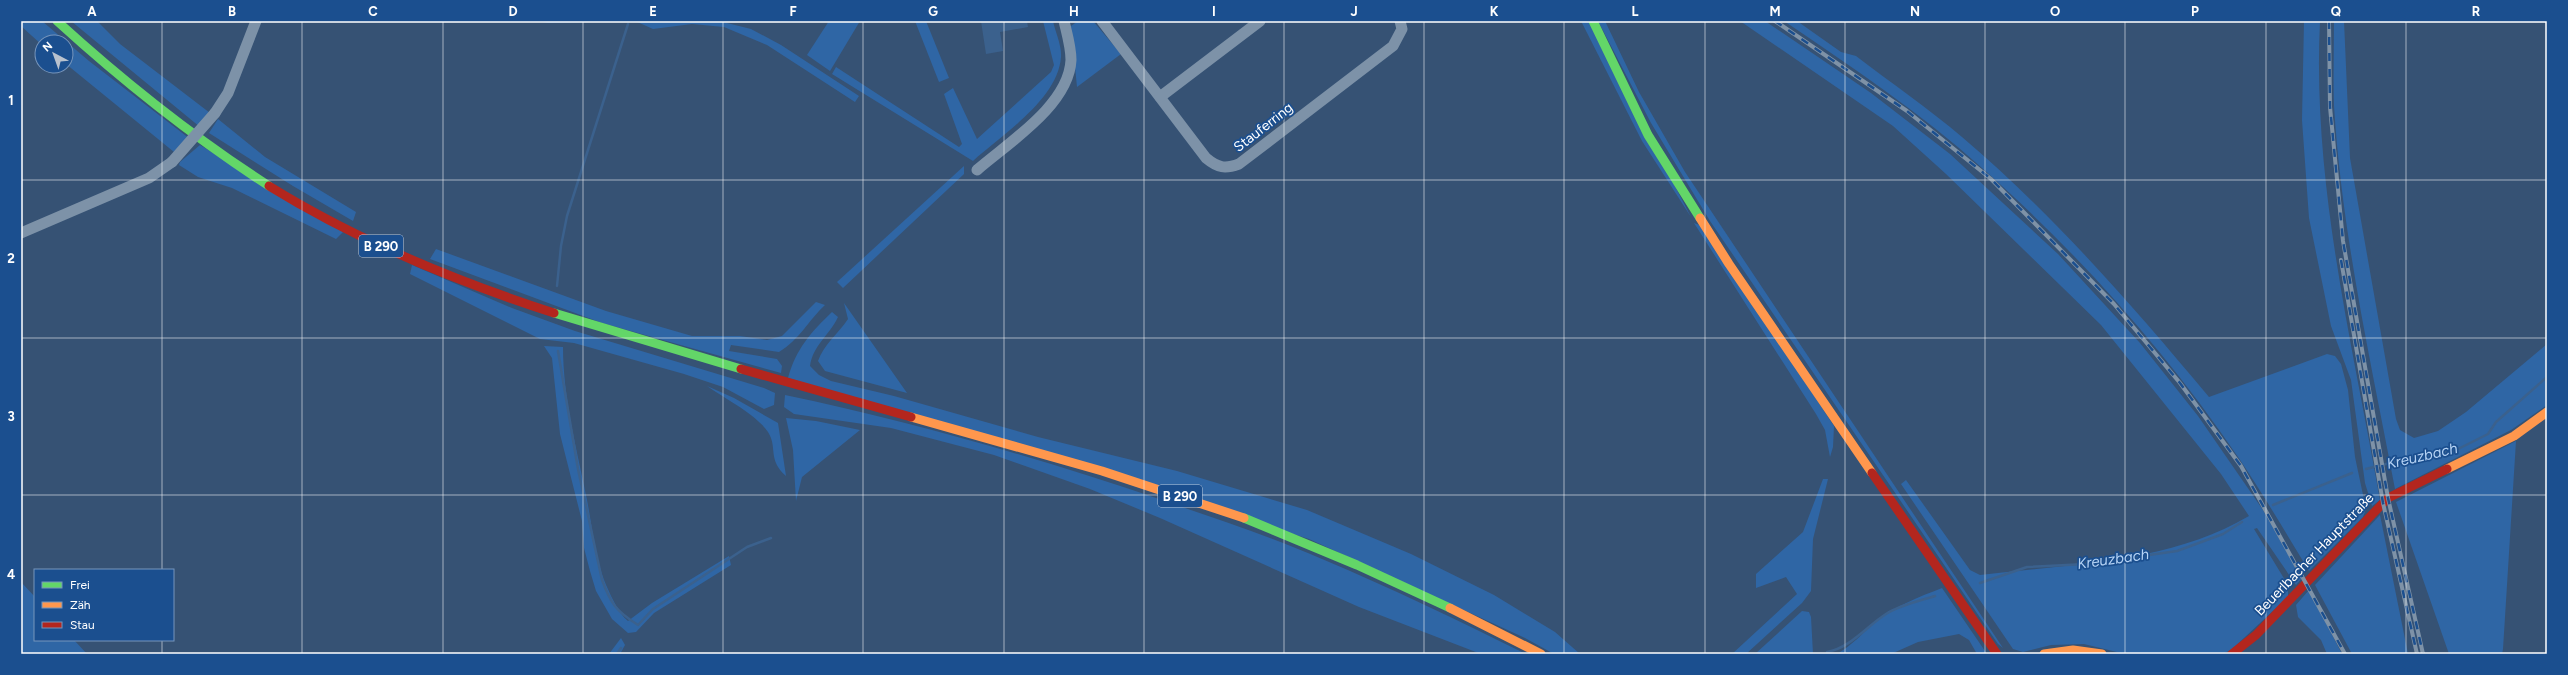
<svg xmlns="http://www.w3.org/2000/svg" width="2568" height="675" viewBox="0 0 2568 675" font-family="Figtree,sans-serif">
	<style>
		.green { fill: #2f66a5 }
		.water { fill: #3b618d }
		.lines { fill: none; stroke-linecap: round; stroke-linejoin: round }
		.stream { stroke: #3b618d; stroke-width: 2.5 }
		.street { stroke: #7d92a8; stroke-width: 11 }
		.fast { stroke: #63d668; stroke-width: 9 }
		.slow { stroke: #ff974d; stroke-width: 9 }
		.jam { stroke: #b3261e; stroke-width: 9 }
		.rail-casing { stroke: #7e92a7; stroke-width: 4 }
		.rail { stroke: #1b4f8f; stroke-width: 2.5; stroke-dasharray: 8; stroke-linecap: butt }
		.street-bridge { stroke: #7d92a8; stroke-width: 11 }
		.grid { fill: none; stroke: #fff; stroke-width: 1; stroke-opacity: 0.55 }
		.labels { text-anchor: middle; stroke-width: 3.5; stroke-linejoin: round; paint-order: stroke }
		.shield { fill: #1b4f8f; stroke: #bbcadd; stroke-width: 1 }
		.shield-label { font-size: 13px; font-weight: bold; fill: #fff }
		.street-label { font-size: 14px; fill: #fff; stroke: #1b4f8f }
		.water-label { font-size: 15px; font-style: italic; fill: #b5d3f5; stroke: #1b4f8f }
		.neatline { fill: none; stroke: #fff; stroke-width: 1.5 }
		.grid-label { font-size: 13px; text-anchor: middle; font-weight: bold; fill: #fff }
	</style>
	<rect width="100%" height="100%" fill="#365274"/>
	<g class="green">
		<path d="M21,21H42L89,61L190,139L174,152L66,64V42H42V45L21,26Z"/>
		<path d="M71,21H97L120,44L210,113L200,127Z"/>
		<path d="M536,21H719L751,29L781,45L859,96L855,102L767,45L724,27L692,24L653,29L635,21L549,23Z"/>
		<path d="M829,21H860L830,71L807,55Z"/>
		<path d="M915,21H926L949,78L939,82Z"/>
		<path d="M1043,21H1053C1055,31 1062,46 1061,57C1058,99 1003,134 973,161L832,74L836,67L959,147L962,144L944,94L953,88L977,139L1051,72L1054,65Z"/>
		<path d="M1078,21H1093L1121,54L1077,87L1071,26Z"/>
		<path d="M1581,21H1589L1691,217L1642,141Z"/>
		<path d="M1598,21H1605L1639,92L1685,172L2003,648L1998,644L1710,221L1651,123Z"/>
		<path d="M1740,21H1765L1871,93L1950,154L2058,254L2140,343L2198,416L2263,510L2302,578L2296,585L2257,528L2254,529L2288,585V597L2231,650L2222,654H2125L2084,644L2051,645L2023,652L2013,649L1901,484L1906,480L1970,570L1980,575C2071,564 2169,563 2249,516L2221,474L2101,325L1946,174L1893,126Z"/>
		<path d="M1784,21H1797L1841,52L1856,56C1891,83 1928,108 1962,137C2053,214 2132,305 2209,397L2327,354L2335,356L2341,364L2348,390L2355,457L2366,509L2363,517L2309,571C2286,533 2263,494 2238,457C2166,351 2078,253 1982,168C1921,113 1852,67 1784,21Z"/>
		<path d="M2304,21H2320C2312,183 2352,341 2380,500L2372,506L2365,483L2351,380L2331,326L2309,218L2302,120Z"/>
		<path d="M2334,21H2344L2350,158L2396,419L2400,430L2414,438L2438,431L2466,412L2547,344V405L2511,430L2395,489C2371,362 2342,235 2334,106C2333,78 2334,49 2334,21Z"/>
		<path d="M218,119L265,157L356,212L353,221L293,186L209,133Z"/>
		<path d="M200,145L343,232L336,239L232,188L198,177L179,165L180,162Z"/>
		<path d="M964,166V174L843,288L837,282Z"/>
		<path d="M1694,223L1702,226L1834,426L1833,447L1830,457L1825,430L1816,414Z"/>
		<path d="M436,249L606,311L692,336H740L767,340L782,336L816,302L825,305C808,321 800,339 779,352L731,345L729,351L777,359L782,366L781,373L602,323L430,259Z"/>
		<path d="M412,265L512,308L575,331L764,388L775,393L774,405L764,409L723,387L684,374L574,343L540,339L410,274Z"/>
		<path d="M844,303L907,393L825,371L818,361C824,344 838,334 848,319Z"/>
		<path d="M832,312L838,317C829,336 813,345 810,366L819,375L831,381L894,396L1038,437L1177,471L1307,510L1411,554L1494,595L1555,632L1580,654H1554L1525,638L1309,539L788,378C796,349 811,332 832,312Z"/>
		<path d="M544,346L563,347C563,399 577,449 587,500C592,526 595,555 604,580C609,592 618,613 628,621L652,603L729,556L731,565L654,613L636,632L628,633L612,619L596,591L590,571L584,548L582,521L560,434L552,358Z"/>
		<path d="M707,386L734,398L778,423L786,476C767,459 778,448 768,432C757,415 724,398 707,386Z"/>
		<path d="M785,395C913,422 1039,458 1162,500C1216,519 1270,536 1322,559C1391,588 1459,621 1526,654H1481L1359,607L1160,518L1090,489L994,455L891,428L794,414L784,407Z"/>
		<path d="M786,418L816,421L860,430L802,477L796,501L793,450Z"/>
		<path d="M2516,441L2503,649L2502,654H2449L2396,502Z"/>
		<path d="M1823,479H1828L1813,539L1811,591L1802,603L1746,654H1732L1797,594L1786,577L1756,588V574L1803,532Z"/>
		<path d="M2380,515L2408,654H2352L2315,585Z"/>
		<path d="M21,582L35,597V640H74L87,654H21Z"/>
		<path d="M1942,588L1987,654H1977L1969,640L1959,634L1918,642L1891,654H1837C1852,645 1862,634 1875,622C1895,606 1919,597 1942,588Z"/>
		<path d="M2309,590L2342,654H2327L2321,640L2298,617L2296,605Z"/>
		<path d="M1802,611L1809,612L1811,617L1813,654H1755Z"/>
		<path d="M621,638L625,645L620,654H609Z"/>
	</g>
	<path class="water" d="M981,21H1027L1028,27L1000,32L1003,51L986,54Z"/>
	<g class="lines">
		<g class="stream">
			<path d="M557,286L561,246L567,216L628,24"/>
			<path d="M558,351L578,469L602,580C611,604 616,611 638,625L653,609L747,547L771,538"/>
			<path d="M2366,469L2402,460L2454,451L2488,434L2496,422L2547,377"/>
			<path d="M2273,505L2352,473"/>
			<path d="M1980,583L2027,567L2086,564L2177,551L2223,534L2242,522"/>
			<path d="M1827,652C1850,648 1867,626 1886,614C1900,605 1919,601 1935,596"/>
			<path d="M617,654L621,648"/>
			<path d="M1801,654L1810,653"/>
		</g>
		<g class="street">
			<path d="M1102,21L1206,158C1218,168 1225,169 1239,164L1393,46L1402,29L1400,21"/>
			<path d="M1160,97L1260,21"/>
			<path d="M215,113L228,93L256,21"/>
			<path d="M977,170C1008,143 1069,105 1071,60C1071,47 1067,34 1064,21"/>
			<path d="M21,233L149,178L172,162"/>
		</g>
		<g class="fast">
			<path d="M57,21C124,82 193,137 269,186"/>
			<path d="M1593,21L1648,135L1700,218"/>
			<path d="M554,313L741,369"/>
			<path d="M1244,518L1357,565L1450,608"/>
		</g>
		<g class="slow">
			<path d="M1700,218L1729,264L1872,473"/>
			<path d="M911,417L1102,471L1244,518"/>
			<path d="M2447,469L2514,436L2547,412"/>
			<path d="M1450,608L1541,654"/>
			<path d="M2044,654L2073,650L2102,654"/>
		</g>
		<g class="jam">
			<path d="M269,186C358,241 455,281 554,313"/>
			<path d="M741,369L911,417"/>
			<path d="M1872,473L1997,654"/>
			<path d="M2232,654L2256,635L2388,498L2447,469"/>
		</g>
		<g class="rail-casing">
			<g id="rail">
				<path d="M1775,21L1907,111L1991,179L2114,304L2180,383L2241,466L2345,654"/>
				<path d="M2329,21L2330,107L2343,241L2388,498L2423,654"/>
				<path d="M2341,260L2383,503L2417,654"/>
			</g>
		</g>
		<use href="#rail" class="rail"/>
		<path class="street-bridge" d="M172,162L215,113"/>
	</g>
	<path class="grid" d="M162,21V570M302,21V654M443,21V654M583,21V654M723,21V654M863,21V654M1004,21V654M1144,21V654M1284,21V654M1424,21V654M1564,21V654M1705,21V654M1845,21V654M1985,21V654M2125,21V654M2266,21V654M2406,21V654M21,180H2547M21,338H2547M21,495H2547M162,640V654"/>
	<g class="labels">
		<g class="shield">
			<rect x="359" y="235" width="44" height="22" rx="3"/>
			<rect x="1158" y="485" width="44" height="22" rx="3"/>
		</g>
		<g class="shield-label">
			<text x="381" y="251">B 290</text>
			<text x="1180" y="501">B 290</text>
		</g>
		<g class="street-label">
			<text transform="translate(1263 127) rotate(-38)" y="5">Stauferring</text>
			<text transform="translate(2314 554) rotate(-46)" y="5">Beuerlbacher Hauptstraße</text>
		</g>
		<g class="water-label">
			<text transform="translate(2422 456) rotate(-13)" y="5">Kreuzbach</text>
			<text transform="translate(2113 559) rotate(-8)" y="5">Kreuzbach</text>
		</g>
	</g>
	<rect width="2568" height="675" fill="none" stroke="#1b4f8f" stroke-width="44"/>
	<rect x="34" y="569" width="140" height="72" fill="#1b4f8f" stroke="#7695bc"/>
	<rect x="42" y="582" width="20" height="6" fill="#63d668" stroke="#7695bc"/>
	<text x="70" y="589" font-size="12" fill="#ffffff">Frei</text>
	<rect x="42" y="602" width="20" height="6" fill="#ff974d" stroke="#7695bc"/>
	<text x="70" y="609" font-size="12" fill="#ffffff">Zäh</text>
	<rect x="42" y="622" width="20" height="6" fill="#b3261e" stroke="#7695bc"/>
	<text x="70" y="629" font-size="12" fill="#ffffff">Stau</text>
	<g transform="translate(54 54) rotate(319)"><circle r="19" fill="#1b4f8f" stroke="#7695bc"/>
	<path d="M0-3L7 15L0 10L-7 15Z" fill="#b9c2ce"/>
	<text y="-6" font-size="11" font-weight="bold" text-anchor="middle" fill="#ffffff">N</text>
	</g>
	<rect x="22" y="22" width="2524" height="631" class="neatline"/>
	<g class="grid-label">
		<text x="92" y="16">A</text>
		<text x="232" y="16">B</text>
		<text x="373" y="16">C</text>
		<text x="513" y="16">D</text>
		<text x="653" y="16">E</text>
		<text x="793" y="16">F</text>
		<text x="933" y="16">G</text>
		<text x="1074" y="16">H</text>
		<text x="1214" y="16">I</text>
		<text x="1354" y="16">J</text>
		<text x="1494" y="16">K</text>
		<text x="1635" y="16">L</text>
		<text x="1775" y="16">M</text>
		<text x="1915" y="16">N</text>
		<text x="2055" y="16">O</text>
		<text x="2195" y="16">P</text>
		<text x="2336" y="16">Q</text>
		<text x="2476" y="16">R</text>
		<text x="11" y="105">1</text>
		<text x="11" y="263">2</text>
		<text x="11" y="421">3</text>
		<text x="11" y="579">4</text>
	</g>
</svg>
